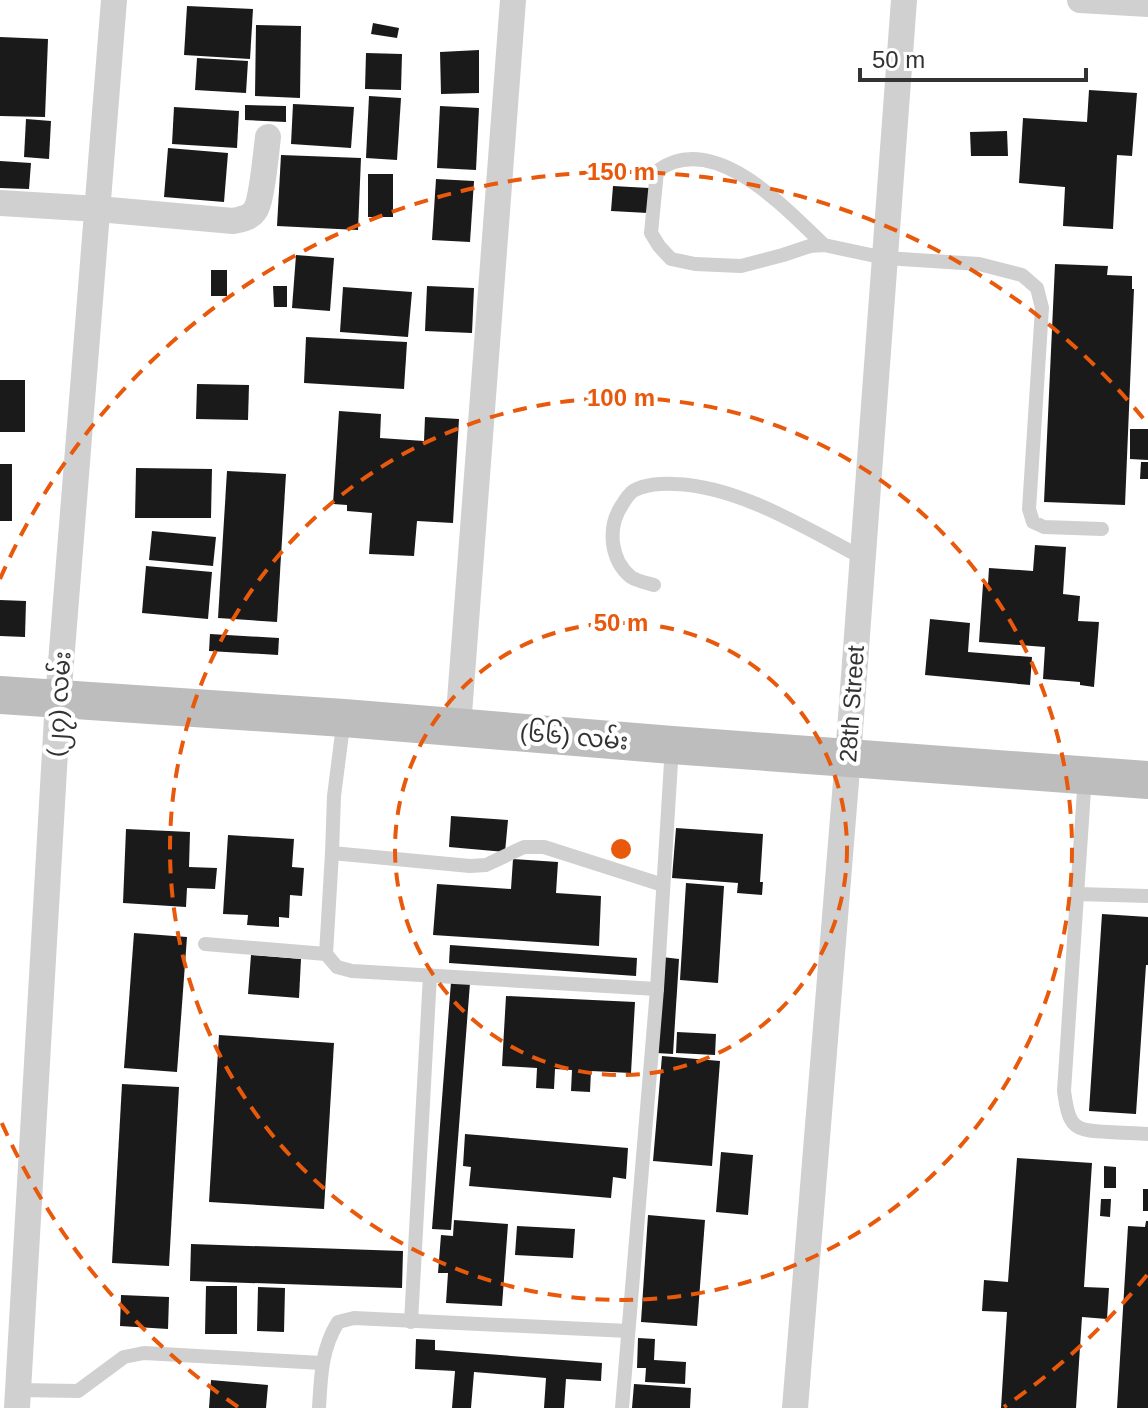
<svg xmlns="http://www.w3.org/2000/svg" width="1148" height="1408" viewBox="0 0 1148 1408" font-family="Helvetica,'Noto Sans Myanmar',sans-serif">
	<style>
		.building { fill: #1a1a1a }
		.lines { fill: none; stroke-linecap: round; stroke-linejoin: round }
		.lane { stroke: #d0d0d0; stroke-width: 14 }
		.street { stroke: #d0d0d0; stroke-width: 26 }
		.secondary { stroke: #bdbdbd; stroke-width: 38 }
		.ring { fill: none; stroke: #e8590c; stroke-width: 4; stroke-dasharray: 14 10 }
		.labels { text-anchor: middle; stroke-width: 8; stroke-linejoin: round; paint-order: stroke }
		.street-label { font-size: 24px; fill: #333; stroke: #fff }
		.centre { fill: #e8590c; stroke: #fff; stroke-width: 4 }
		.ring-label { font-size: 24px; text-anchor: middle; font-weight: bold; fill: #e8590c; stroke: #fff; stroke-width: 8; stroke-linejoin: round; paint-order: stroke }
	</style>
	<rect width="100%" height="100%" fill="#fff"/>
	<g class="building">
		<path d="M187,6L253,9L250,59L184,55Z"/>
		<path d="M373,23L399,28L397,38L371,34Z"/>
		<path d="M256,25L301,26L300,98L255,96Z"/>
		<path d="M0,37L48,39L45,117L0,116Z"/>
		<path d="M479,50V93L441,94L440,52Z"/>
		<path d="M366,53L402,54L401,90L365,89Z"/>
		<path d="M197,58L248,61L246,93L195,90Z"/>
		<path d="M1089,90L1137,93L1132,156L1117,155L1113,229L1063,226L1065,187L1019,183L1023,118L1087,122Z"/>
		<path d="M369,96L401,98L397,160L366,158Z"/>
		<path d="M293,104L354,107L351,148L291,144Z"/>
		<path d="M245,105L286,106V122L245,120Z"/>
		<path d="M440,106L479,108L476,170L437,168Z"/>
		<path d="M174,107L239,111L237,148L172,144Z"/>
		<path d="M26,119L51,121L49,159L24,157Z"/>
		<path d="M1007,131L1008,156H971L970,132Z"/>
		<path d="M168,148L228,153L224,202L164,197Z"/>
		<path d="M281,155L361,158L358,230L277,226Z"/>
		<path d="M0,161L31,163L29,189L0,188Z"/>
		<rect x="368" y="174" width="25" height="43"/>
		<path d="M436,179L474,181L470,242L432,240Z"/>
		<path d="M613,186L649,188L648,213L611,211Z"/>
		<path d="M296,255L334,258L330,311L292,308Z"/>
		<path d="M1055,264L1108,266L1107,275L1132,276V289H1134L1125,505L1044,502Z"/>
		<rect x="211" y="270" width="16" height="26"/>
		<path d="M273,286H287V307H274Z"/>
		<path d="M427,286L474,288L472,333L425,331Z"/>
		<path d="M343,287L412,292L408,337L340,332Z"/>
		<path d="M306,337L407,342L404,389L304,383Z"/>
		<rect x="0" y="380" width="25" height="52"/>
		<path d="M197,384L249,385L248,420L196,419Z"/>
		<path d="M339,411L381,414L380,438L424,441L425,417L459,419L453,523L417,521L414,556L369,554L372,513L347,511V505L333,504Z"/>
		<path d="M1130,429H1148V460L1130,459Z"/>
		<path d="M1141,462H1148V479H1140Z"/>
		<rect x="0" y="464" width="12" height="57"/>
		<path d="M136,468L212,469L211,518H135Z"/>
		<path d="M227,471L286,474L277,622L218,618Z"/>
		<path d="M152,531L216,537L213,566L149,560Z"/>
		<path d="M1035,545L1066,547L1063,594L1080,596L1078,621L1099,622L1094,687L1080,685V682L1043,679L1045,647L979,642L983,584H988L989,568L1033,571Z"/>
		<path d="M146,566L212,572L208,619L142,613Z"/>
		<path d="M0,600L26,601L25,637L0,636Z"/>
		<path d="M930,619L970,623L968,652L1032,657L1030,685L925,675Z"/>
		<path d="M210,634L279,638L278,655L209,651Z"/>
		<path d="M451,816L508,820L505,852L449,847Z"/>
		<path d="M676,828L763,834L760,882H763L762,895L737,893L738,883L672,878Z"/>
		<path d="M126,829L190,832L189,867L217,868L215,889L187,888L186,907L123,903Z"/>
		<path d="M228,835L294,839L292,867L304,868L302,896L290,895L289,918L279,917V927L247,925L248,915L223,914Z"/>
		<path d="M513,859L558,862L556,893L601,896L599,946L433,935L437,884L511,889Z"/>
		<path d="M686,883L724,886L718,983L680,980Z"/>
		<path d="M1102,914L1148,917V965H1146L1136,1114L1089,1111Z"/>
		<path d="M134,933L187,937L177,1072L124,1068Z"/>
		<path d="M450,945L637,958L636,976L449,963Z"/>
		<path d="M251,955L301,959L299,998L248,994Z"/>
		<path d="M662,957L679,959L673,1054L656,1053Z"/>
		<path d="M451,982L470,983L451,1230L432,1229Z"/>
		<path d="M506,996L635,1002L631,1073L591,1071L590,1092L571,1091L572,1070L555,1069L554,1089L536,1088L537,1068L502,1066Z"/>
		<path d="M677,1032L716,1034L715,1055L676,1053Z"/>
		<path d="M219,1035L334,1043L324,1209L209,1202Z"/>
		<path d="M662,1056L720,1061L712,1166L653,1161Z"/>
		<path d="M122,1084L179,1087L169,1266L112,1263Z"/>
		<path d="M465,1134L628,1148L626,1179L613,1177L611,1198L469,1186L471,1167L463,1166Z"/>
		<path d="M721,1152L753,1155L748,1215L716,1212Z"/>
		<path d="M1017,1158L1092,1163L1084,1287L1109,1288L1107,1319L1082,1317L1076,1408H1001L1007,1312L982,1311L984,1280L1008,1282Z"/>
		<path d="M1104,1166L1116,1167V1188H1104Z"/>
		<rect x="1143" y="1189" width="5" height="22"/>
		<path d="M1101,1199H1111L1110,1217L1100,1216Z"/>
		<path d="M648,1215L705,1220L697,1326L641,1322Z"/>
		<path d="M454,1220L508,1224L502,1306L446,1303L448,1273H438L441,1235L453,1236Z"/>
		<path d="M1146,1221H1148V1408H1117L1128,1226L1145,1227Z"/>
		<path d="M517,1226L575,1229L573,1258L515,1255Z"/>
		<path d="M191,1244L403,1251L402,1288L190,1281Z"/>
		<path d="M206,1286H237V1334H205Z"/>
		<path d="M258,1287L285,1288L284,1332L257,1331Z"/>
		<path d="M121,1295L169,1297L168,1329L120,1326Z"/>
		<path d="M638,1338L655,1339L654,1360L686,1362L685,1384L645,1382L646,1368H637Z"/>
		<path d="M416,1339L435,1340V1350L602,1363L601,1381L566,1379L564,1408H544L546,1378L474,1372L471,1408H452L455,1371L415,1369Z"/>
		<path d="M211,1380L268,1385L266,1408H209Z"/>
		<path d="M634,1384L691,1388L690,1408H632Z"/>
	</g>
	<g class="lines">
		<g class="lane">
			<path d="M824,245C786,209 714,129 657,171L651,233L659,246L671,259L695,264L741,266L783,255L810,246L824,245L885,258L979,264L1022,275L1037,288L1042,308L1029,509L1033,522L1044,527L1102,529"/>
			<path d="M654,585C647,583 637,581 631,577C610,560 607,527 622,505C625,500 629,494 633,491C645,484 663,483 675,484C739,486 807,529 863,558"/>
			<path d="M344,718L334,796L332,853L470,866L486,865L524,847H544L663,885"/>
			<path d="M1085,775L1064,1091C1069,1127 1073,1131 1109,1132C1122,1133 1135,1133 1148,1134"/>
			<path d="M332,853L326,954L337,967L352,971L657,989"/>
			<path d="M1077,894L1148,896"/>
			<path d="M205,944L326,954"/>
			<path d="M411,1322L430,975"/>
			<path d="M18,1390L78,1391L124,1357L144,1353L322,1363"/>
			<path d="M319,1408C321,1376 321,1350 338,1322L354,1318L628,1331"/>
			<path d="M622,1408L657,989L672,746"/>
		</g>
		<g class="street">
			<path d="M1080,0L1148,4"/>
			<path d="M0,203L98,209L233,221C242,219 251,218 256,209C262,198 266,153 268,137"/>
			<path d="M458,727L513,0"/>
			<path d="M17,1408L58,700L114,0"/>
			<path d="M795,1408L848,757L904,0"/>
		</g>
		<path class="secondary" d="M0,695L344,718L672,745L1148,780"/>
	</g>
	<g class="ring">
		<circle cx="621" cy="849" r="226"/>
		<circle cx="621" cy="849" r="451"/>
		<path d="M1147 1275A677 677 0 0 1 1004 1407M238 1407A677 677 0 0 1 0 1119M0 579A677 677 0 0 1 1147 423"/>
	</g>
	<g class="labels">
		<g class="street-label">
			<text transform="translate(59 704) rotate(-86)" y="8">(၂၇) လမ်း</text>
			<text transform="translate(852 704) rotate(-86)" y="8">28th Street</text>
			<text transform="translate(574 737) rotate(5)" y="8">(၆၆) လမ်း</text>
		</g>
	</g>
	<circle cx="621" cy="849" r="12" class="centre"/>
	<g class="ring-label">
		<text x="621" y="180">150 m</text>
		<text x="621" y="406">100 m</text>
		<text x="621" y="631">50 m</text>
	</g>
	<path d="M860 68v12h226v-12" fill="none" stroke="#333333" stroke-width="4"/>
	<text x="872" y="68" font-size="24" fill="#333333" stroke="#ffffff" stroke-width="6" paint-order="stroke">50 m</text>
</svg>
